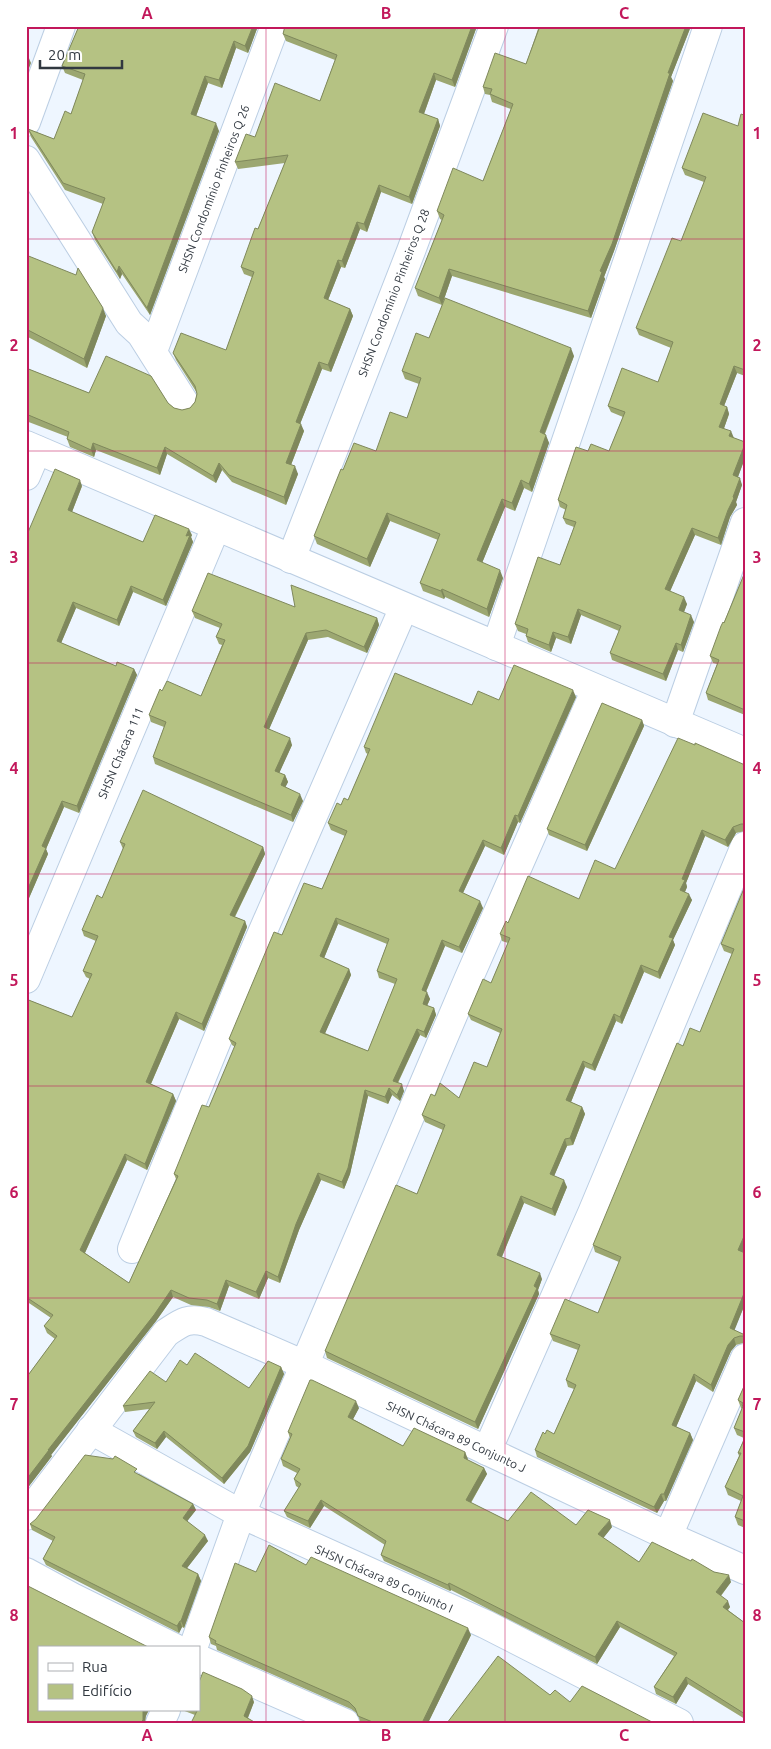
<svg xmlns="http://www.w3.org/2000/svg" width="771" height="1749" viewBox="0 0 771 1749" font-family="Ubuntu,sans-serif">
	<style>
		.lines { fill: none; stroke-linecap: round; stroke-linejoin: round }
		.street-casing { stroke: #bbcee3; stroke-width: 30 }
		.street { stroke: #fff; stroke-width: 28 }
		.wall { fill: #9ca771; fill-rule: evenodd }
		.shaded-wall { fill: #7f885c }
		.building { fill: #b5c283; stroke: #7f885c; fill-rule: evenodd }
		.grid { fill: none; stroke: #c2185b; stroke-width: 1; stroke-opacity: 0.55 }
		.labels { text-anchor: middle; stroke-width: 5; stroke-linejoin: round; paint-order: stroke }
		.street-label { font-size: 12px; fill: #313840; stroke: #fff }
		.neatline { fill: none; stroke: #c2185b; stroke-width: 2 }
		.grid-label { font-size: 16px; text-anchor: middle; font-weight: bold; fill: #c2185b }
	</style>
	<rect width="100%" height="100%" fill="#eef6ff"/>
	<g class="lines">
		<g class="street-casing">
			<g id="street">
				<path d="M26,122L61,26"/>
				<path d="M26,160L129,323L141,334L184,402"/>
				<path d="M153,351L275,26"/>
				<path d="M26,445L745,752"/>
				<path d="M26,476L37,450"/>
				<path d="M291,559L411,251L494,26"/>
				<path d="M496,646L708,26"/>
				<path d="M675,723L745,522"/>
				<path d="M26,979L216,527"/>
				<path d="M132,1249L242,979L404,607"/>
				<path d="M91,1430L241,1514L485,1624L679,1723"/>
				<path d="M487,1451L592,1213L745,846"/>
				<path d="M26,1516L166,1333C181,1323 187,1317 206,1322L305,1365L668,1536L745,1570"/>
				<path d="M668,1536L745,1358"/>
				<path d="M26,1572L72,1597L175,1648"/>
				<path d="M193,1648L241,1514L468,980L596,689"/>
				<path d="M199,1659L345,1723"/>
				<path d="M160,1723L166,1710"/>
			</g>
		</g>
		<use href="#street" class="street"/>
	</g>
	<g class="wall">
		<path d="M79,26H258L248,53L236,48L222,88L208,83L196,116L219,131L150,315L122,274L120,279L95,240L92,232L103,204L65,190L31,137L28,129L54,139L71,114L83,80L65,73L62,66Z"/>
		<path d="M285,26H477L455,87L436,80L424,114L438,119L440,126L412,204L381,192L367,232L360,229L345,268L341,267L328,300L350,309L353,316L331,372L322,369L300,424L304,431L291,465L298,474L286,505L232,482L222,470L216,483L167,454L160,475L96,450L94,457L70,447L67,439L68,437L26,421V368L89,393L168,403L174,408L182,410L190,408L195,402L197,393L176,360L173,353L226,350L252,277L244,274L241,267L258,229L285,163L238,169L235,162L255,137L320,101L335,60L286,41L283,34Z"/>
		<path d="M539,26H691L671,77L673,81L614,251L604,277L605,279L591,318L452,276L442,305L574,356L545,434L549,443L532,492L524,488L515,511L505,507L482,563L503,578L489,617L445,597L444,599L423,591L420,583L438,540L390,521L370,567L317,544L314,536L343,470L376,451L407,418L419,384L405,379L402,371L429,338L442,305L418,296L415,288L442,220L440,219L437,211L483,181L511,109L492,102L490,95L485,94L483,87L526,64Z"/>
		<path d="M745,114V376L737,373L724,406L727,407L729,414L724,428L734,438L745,442V458L738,477L742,485L736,502L737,505L730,517L721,545L695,535L670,591L687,604L684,612L694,622L683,652L678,650L666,681L612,660L610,653L619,631L581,615L571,644L556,638L551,652L528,642L526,636V634L518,631L515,624L560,565L574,527L566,524L563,518L566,510L560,507L558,500L588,451H609L623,417L611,412L608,406L658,382L671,348L639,335L636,328L681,241L704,182L685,175L682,168L738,126Z"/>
		<path d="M26,255L106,316L87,368L26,336Z"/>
		<path d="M82,486L72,512L143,542L192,535L191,537L193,542L166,606L133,592L119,626L76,608L61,643L116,666L134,669L137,675L79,813L64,807L46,849L48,854L26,905V537Z"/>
		<path d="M745,572V715L708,700L706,693L717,664L713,663L710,656Z"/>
		<path d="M295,607L377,618L379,625L367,653L328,637L308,640L269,729L292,745L279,773L285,775L288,782L285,787L303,801L293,822L155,764L153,757L164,727L151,722L149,715L162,691L201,696L222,645L219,644L216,637L220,628L195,618L192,611Z"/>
		<path d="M576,697L520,823L518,822L504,855L485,846L463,893L483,908L462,953L445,946L426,992L430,999L427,1006L434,1008L436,1015L426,1038L420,1035L398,1083L404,1091L400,1101L392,1095L388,1104L368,1096L350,1174L344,1189L321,1180L299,1230L280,1283L268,1278L259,1299L229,1286L220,1311L209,1307L191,1305L173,1297L156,1321L51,1455L52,1456L26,1490V1378L55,1339L47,1333L44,1326L51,1318L26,1301V999L72,1017L90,979L86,977L83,971L96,941L84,936L82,930L102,898L123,849L120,842L263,847L265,854L235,917L245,921L247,927L204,1031L179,1019L151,1084L173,1094L176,1101L147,1170L127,1160L85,1253L129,1283L176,1179L174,1174L209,1107L235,1047L232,1045L229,1039L282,935L322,889L345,836L331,830L328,823L341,805L348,800L368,754L366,753L364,747L472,705L499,700ZM338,924L387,944L377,971L379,978L395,984L368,1051L325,1033L351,975L349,969L324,958Z"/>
		<path d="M642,720L644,726L587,851L549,835L547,829Z"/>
		<path d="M745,765V831L736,833L728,847L705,836L686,883L687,887L685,892L692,900L673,940L675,945L660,979L644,972L622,1024L616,1021L595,1071L585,1067L571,1102L582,1107L585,1114L573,1145L567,1146L554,1176L567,1187L555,1216L524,1203L502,1257L542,1279L538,1290L539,1294L478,1429L327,1358L325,1351L417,1194L443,1130L425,1122L422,1115L435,1096L459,1098L487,1067L500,1033L471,1020L468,1014L491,983L508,943L502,941L500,934L508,923L579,899L615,869Z"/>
		<path d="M745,886V1247L743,1252L745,1253V1304L734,1330L745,1335V1343H743L736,1345L731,1351L713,1392L696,1381L676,1427L690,1433L693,1440L666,1501H664L657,1513L537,1457L535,1450L545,1434H554L574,1389L568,1387L566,1380L578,1350L553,1341L550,1334L598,1313L619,1262L595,1252L593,1245L683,1046L700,1032L732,954L724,951L721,944Z"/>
		<path d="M187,1365L249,1388L281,1367L284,1374L250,1452L224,1484L166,1437L157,1449L136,1437L133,1431L149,1409L125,1412L123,1406L166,1382Z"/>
		<path d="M745,1384V1528L738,1525L735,1517L741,1501L728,1495L725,1487L739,1456L738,1453L744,1438L737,1435L734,1428L742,1409L741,1408L738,1400Z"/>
		<path d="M359,1408L353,1419L403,1446L465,1452L467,1460L484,1468L487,1474L471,1503L508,1521L612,1527L603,1538L639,1562L731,1582L721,1596L730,1607L728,1610L745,1623V1719L688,1684L676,1704L656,1694L654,1687L674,1656L620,1627L597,1664L451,1590L450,1591L384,1561L381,1555L385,1545L324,1506L310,1528L287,1517L284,1511L299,1488L296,1486L294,1479L297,1473L283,1466L281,1459L290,1438L288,1432Z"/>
		<path d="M139,1474L193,1504L196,1510L187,1521L208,1541L187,1568L198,1574L201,1581L184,1628L182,1627L179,1633L46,1565L43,1559L53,1541L32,1530L30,1524Z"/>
		<path d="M306,1565L471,1635L428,1723H362L360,1722L358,1714L351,1709L217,1650L216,1646L211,1644L209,1637L256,1572Z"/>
		<path d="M254,1702L248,1718L195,1715L182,1710H199Z"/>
	</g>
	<g class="shaded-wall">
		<path d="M253,26H258L248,53L245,46Z"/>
		<path d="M472,26H477L455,87L452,80Z"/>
		<path d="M686,26H691L671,77L673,81L614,251L604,277L605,279L591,318L588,311L600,271L668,73Z"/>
		<path d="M234,41L236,48L222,88L219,80Z"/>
		<path d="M28,56L31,63L26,76V61Z"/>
		<path d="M434,73L436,80L422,119L419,112Z"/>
		<path d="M205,76L208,83L194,122L191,114Z"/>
		<path d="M438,119L440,126L412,204L409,197Z"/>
		<path d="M216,123L219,131L150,315L147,308Z"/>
		<path d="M379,185L381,192L367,232L364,224Z"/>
		<path d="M357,222L360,229L345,268L342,261Z"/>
		<path d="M338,260L341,267L326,305L324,298Z"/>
		<path d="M119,266L122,274L120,279L117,272Z"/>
		<path d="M449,269L452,276L442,305L439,298Z"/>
		<path d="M103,308L106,316L87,368L84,359Z"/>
		<path d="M350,309L353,316L331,372L328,365Z"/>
		<path d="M571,348L574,356L542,440L540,432Z"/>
		<path d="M319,362L322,369L298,429L296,422Z"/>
		<path d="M734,366L737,373L722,411L720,404Z"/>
		<path d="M727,407L729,414L722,434L719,427Z"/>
		<path d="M301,424L304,431L289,470L286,463Z"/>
		<path d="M731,431L734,438L729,436Z"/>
		<path d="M546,435L549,443L532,492L529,484Z"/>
		<path d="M93,443L96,450L94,457L91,450Z"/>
		<path d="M745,444V458L736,482L733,475Z"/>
		<path d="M165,447L167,454L160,475L157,468Z"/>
		<path d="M219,463L222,470L216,483L213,476Z"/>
		<path d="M295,466L298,474L286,505L284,497Z"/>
		<path d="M740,478L742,485L736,502L737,505L730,517L721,545L718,538Z"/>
		<path d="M80,480L82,486L70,517L68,510Z"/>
		<path d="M521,480L524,488L515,511L512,503Z"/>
		<path d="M502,499L505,507L480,568L477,560Z"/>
		<path d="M387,513L390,521L370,567L367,559Z"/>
		<path d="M692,528L695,535L668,596L665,589Z"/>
		<path d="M189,529L192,535L191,537L193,542L166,606L163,600L186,536Z"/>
		<path d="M500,570L503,578L489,617L487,609Z"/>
		<path d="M131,586L133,592L119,626L117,620Z"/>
		<path d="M442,589L445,597L444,599L441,591Z"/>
		<path d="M684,597L687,604L682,617L679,610Z"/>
		<path d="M73,602L76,608L59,648L57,641Z"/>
		<path d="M578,609L581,615L571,644L568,637Z"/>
		<path d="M691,615L694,622L683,652L681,645Z"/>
		<path d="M377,618L379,625L367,653L364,647Z"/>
		<path d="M553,632L556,638L551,652L549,645Z"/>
		<path d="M306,633L308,640L267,734L264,727Z"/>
		<path d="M676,643L678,650L666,681L663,674Z"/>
		<path d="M134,669L137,675L79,813L77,806Z"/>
		<path d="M573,690L576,697L520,823L518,816Z"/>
		<path d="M642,720L644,726L587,851L585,845Z"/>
		<path d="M290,738L292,745L277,778L275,771Z"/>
		<path d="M285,775L288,782L283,792L281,785Z"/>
		<path d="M300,794L303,801L293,822L291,815Z"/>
		<path d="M62,801L64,807L46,849L48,854L26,905V893L42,846Z"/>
		<path d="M515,815L518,822L504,855L501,848Z"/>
		<path d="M733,827L736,833L728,847L725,840Z"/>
		<path d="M702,830L705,836L686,883L687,887L683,896L680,890L682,879Z"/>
		<path d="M483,840L485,846L461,897L459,891Z"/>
		<path d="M263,847L265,854L232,922L230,915Z"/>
		<path d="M689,894L692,900L673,940L675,945L660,979L658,972L669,937Z"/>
		<path d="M480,901L483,908L462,953L459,947Z"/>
		<path d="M336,918L338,924L322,963L320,956Z"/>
		<path d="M245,921L247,927L204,1031L202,1024Z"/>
		<path d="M442,940L445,946L424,996L422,990Z"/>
		<path d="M641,965L644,972L622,1024L620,1017Z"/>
		<path d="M349,969L351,975L323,1038L320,1032Z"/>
		<path d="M427,992L430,999L425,1010L423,1004Z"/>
		<path d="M434,1008L436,1015L426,1038L424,1032Z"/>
		<path d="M176,1012L179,1019L149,1088L146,1082Z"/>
		<path d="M614,1014L616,1021L595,1071L592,1065Z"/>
		<path d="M417,1029L420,1035L395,1088L393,1081Z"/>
		<path d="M583,1061L585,1067L569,1107L566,1100Z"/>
		<path d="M402,1084L404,1091L400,1101L397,1095Z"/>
		<path d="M389,1088L392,1095L388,1104L385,1097Z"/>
		<path d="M365,1090L368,1096L350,1174L344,1189L342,1182Z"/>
		<path d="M173,1094L176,1101L147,1170L145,1164Z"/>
		<path d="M582,1107L585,1114L573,1145L570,1138Z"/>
		<path d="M565,1139L567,1146L552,1181L550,1174Z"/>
		<path d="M125,1154L127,1160L83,1257L80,1250Z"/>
		<path d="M318,1173L321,1180L299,1230L280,1283L278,1277L296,1224Z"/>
		<path d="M564,1180L567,1187L555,1216L552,1209Z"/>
		<path d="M521,1196L524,1203L500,1261L497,1255Z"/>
		<path d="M745,1234V1247L740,1257L738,1250Z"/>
		<path d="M266,1271L268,1278L259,1299L256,1292Z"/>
		<path d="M540,1273L542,1279L538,1290L539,1294L478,1429L475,1422Z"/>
		<path d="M226,1280L229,1286L220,1311L217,1304Z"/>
		<path d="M171,1290L173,1297L156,1321L51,1455L52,1456L26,1490V1480L48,1450Z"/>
		<path d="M745,1291V1304L733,1334L730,1328Z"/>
		<path d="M734,1338L736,1345L731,1351L713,1392L711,1385L728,1345Z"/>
		<path d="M281,1367L284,1374L250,1452L224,1484L222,1478Z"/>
		<path d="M694,1374L696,1381L674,1432L672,1425Z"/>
		<path d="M356,1401L359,1408L351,1423L348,1417Z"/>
		<path d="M164,1431L166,1437L157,1449L155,1443Z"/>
		<path d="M690,1433L693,1440L666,1501L664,1494Z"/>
		<path d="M465,1452L468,1459L466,1464L464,1458Z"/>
		<path d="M484,1468L487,1474L468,1507L466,1500Z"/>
		<path d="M661,1494L664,1501L657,1513L654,1507Z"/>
		<path d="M321,1500L324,1506L310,1528L308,1521Z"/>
		<path d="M193,1504L196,1510L185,1524L183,1518Z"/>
		<path d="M610,1520L612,1527L601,1541L598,1534Z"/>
		<path d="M205,1535L208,1541L184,1572L182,1566Z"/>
		<path d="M198,1574L201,1581L184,1628L181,1621Z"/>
		<path d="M729,1575L731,1582L718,1599L716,1592Z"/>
		<path d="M449,1583L451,1590L450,1591L448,1585Z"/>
		<path d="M728,1601L730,1607L725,1613L723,1607Z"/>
		<path d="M180,1621L182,1627L179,1633L177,1626Z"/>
		<path d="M617,1621L620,1627L597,1664L595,1657Z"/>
		<path d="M468,1628L471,1635L428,1723H422Z"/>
		<path d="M686,1677L688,1684L676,1704L673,1697Z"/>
		<path d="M252,1696L254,1702L246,1722L244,1716Z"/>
		<path d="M143,1710H149L146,1716L145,1723H140Z"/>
	</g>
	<g class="building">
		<path d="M79,26H253L245,46L234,41L219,80L205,76L191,114L216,123L147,308L119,266L117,272L92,232L105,198L63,183L28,129L54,139L65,111L71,114L85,74L62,66Z"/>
		<path d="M285,26H472L452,80L434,73L419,112L438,119L409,197L379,185L364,224L357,222L342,261L338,260L324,298L350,309L328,365L319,362L296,422L301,424L286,463L295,466L284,497L229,475L219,463L213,476L165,447L157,468L93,443L91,450L67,439L69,432L26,414V368L89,393L106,356L151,376L168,403L174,408L182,410L190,408L195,402L197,394L195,386L173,353L181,333L226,350L254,272L241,267L255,228L258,229L288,155L235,162L246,134L255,137L275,83L320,101L337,55L283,34Z"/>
		<path d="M540,26H686L668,73H670L612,244L600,271L602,272L588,311L449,269L439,298L415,288L444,215L437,211L453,168L483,181L513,104L490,94L492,89L483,87L495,53L526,64Z"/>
		<path d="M703,113L738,126L741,114L744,115L745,114V370L734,366L720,404L727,407L719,427L731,431L729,436L745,442V444L733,475L740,478L733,497L734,498L728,510L718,538L692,528L665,589L684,597L679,610L691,615L681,645L676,643L663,674L610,653L621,626L578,609L568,637L553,632L549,645L526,636L528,629L515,624L538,557L560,565L576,522L563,518L567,505L558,500L576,447L588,451L591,444L609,451L625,412L608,406L622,368L658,382L673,342L636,328L672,238L681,241L706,177L682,168Z"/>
		<path d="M26,255L76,275L78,268L103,308L84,359L26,329Z"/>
		<path d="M445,298L571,348L540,432L546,435L529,484L521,480L512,503L502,499L477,560L500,570L487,609L442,589L441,591L420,583L440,534L387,513L367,559L314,536L341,469L343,470L354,443L376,451L390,412L407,418L421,378L402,371L416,333L429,338Z"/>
		<path d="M55,469L80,480L68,510L143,542L155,515L189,529L186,536L190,535L163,600L131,586L117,620L73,602L57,641L116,666L117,662L134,669L77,806L62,801L42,846L46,848L26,893V537Z"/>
		<path d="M745,572V710L706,693L719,660L710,656L721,626L723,622L724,623Z"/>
		<path d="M208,573L295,607L291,585L377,618L364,647L326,630L306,633L264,727L290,738L275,771L285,775L281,785L300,794L291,815L153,757L166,722L149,715L160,689L162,691L167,681L201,696L225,640L216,637L222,624L192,611Z"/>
		<path d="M514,665L573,690L518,816L515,815L501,848L483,840L459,891L480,901L459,947L442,940L422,990L427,992L423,1004L434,1008L424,1032L417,1029L393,1081L402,1084L397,1095L389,1088L385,1097L365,1090L348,1168L342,1182L318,1173L296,1224L278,1277L266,1271L256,1292L226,1280L217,1304L207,1300L189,1298L171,1290L154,1315L48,1450H49L26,1480V1378L57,1336L44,1326L53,1315L26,1297V999L72,1017L92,974L83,971L98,936L82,930L97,895L102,898L125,844L120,842L143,790L263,847L230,915L245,921L202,1024L176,1012L146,1082L173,1094L145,1164L125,1154L80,1250L129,1283L178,1176L174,1174L202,1105L209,1107L236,1043L229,1039L274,932L282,935L304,883L322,889L347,831L328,823L337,803L341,805L344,798L348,800L370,749L364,747L395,673L472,705L478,691L499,700ZM336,918L389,939L377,971L397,979L368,1051L320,1032L349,969L320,956Z"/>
		<path d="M602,703L642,720L585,845L547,829Z"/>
		<path d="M678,738L695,745V743L745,765V824H741L733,827L725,840L702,830L682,879L685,880L680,890L689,894L669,937L673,938L658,972L641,965L620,1017L614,1014L592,1065L583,1061L566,1100L582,1107L570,1138L565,1139L550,1174L564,1180L552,1209L521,1196L497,1255L540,1273L534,1286L537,1288L475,1422L325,1351L396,1185L417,1194L445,1125L422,1115L431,1094L435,1096L440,1083L459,1098L474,1062L487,1067L502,1029L468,1014L483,979L491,983L510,938L500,934L506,921L508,923L528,876L579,899L595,860L615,869Z"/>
		<path d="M745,886V1234L738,1250L745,1253V1291L730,1328L745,1335V1336H740L734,1338L728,1345L711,1385L694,1374L672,1425L690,1433L664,1494H661L654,1507L535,1450L543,1432L545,1434L547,1430L554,1434L576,1385L566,1380L580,1345L550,1334L565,1299L598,1313L621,1257L593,1245L677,1043L683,1046L690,1028L700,1032L734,949L721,944Z"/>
		<path d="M195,1353L249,1388L268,1361L281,1367L248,1446L222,1478L164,1431L155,1443L133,1431L155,1402L123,1406L150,1371L166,1382L180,1360L187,1365Z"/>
		<path d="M310,1380H312L356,1401L348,1417L403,1446L414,1428L465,1452L464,1458L484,1468L466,1500L508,1521L531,1492L576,1525L588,1510L610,1520L598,1534L639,1562L652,1542L691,1561L692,1559L714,1572L729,1575L716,1592L728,1601L723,1607L745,1623V1714L686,1677L673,1697L654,1687L677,1653L617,1621L595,1657L449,1583L448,1585L381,1555L386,1541L321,1500L308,1521L284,1511L301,1484L294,1479L300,1469L281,1459L292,1434L288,1432Z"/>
		<path d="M745,1384V1432L734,1428L743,1406L742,1405L743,1403L738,1400Z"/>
		<path d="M745,1438V1521L735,1517L743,1496L725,1487L741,1453H738Z"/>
		<path d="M85,1455L113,1459L115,1456L137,1469L134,1472L193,1504L183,1518L205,1535L182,1566L198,1574L181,1621H180L177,1626L43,1559L55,1537L30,1524L36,1519Z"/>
		<path d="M269,1545L306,1565L311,1557L468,1628L422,1723H375L358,1716L355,1708L349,1702L215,1643L216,1641L209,1637L235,1563L256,1572Z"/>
		<path d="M26,1585L150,1648H39V1710H143V1720L140,1723H26Z"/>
		<path d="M498,1656L550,1695L555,1690L570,1702L582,1686L652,1722V1723H447Z"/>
		<path d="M203,1672L242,1689L252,1696L244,1716L256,1723H191L197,1711L196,1710H199V1682Z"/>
	</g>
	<path class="grid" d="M266,26V1723M505,26V1723M26,239H745M26,451H745M26,663H745M26,874H745M26,1086H745M26,1298H745M26,1510H745"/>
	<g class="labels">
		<g class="street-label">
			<text transform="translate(214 189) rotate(-69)" y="4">SHSN Condomínio Pinheiros Q 26</text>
			<text transform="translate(394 293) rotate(-69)" y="4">SHSN Condomínio Pinheiros Q 28</text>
			<text transform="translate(121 753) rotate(-67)" y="4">SHSN Chácara 111</text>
			<text transform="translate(456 1437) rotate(25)" y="4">SHSN Chácara 89 Conjunto J</text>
			<text transform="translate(384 1579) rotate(24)" y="4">SHSN Chácara 89 Conjunto I</text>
		</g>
	</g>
	<rect width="771" height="1749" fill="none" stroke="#ffffff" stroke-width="55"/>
	<rect x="38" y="1646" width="162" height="65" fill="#ffffff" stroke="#adafb3"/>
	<rect x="48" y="1663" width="25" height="8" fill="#ffffff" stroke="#adafb3"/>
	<text x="82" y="1672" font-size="15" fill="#313840">Rua</text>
	<rect x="48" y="1684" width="25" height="15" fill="#b5c283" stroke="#adafb3"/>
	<text x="82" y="1696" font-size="15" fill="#313840">Edifício</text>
	<path d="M40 60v8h82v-8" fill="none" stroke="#313840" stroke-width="2.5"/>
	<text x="48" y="60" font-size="15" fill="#313840" stroke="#ffffff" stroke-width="4" paint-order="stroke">20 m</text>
	<rect x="28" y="28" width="716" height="1694" class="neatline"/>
	<g class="grid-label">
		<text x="147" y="19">A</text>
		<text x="386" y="19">B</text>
		<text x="624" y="19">C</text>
		<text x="14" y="139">1</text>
		<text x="757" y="139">1</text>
		<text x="14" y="351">2</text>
		<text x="757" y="351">2</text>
		<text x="14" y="563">3</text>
		<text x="757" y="563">3</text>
		<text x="14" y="774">4</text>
		<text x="757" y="774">4</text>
		<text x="14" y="986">5</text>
		<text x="757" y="986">5</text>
		<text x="14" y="1198">6</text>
		<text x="757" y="1198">6</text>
		<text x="14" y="1410">7</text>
		<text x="757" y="1410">7</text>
		<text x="14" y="1621">8</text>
		<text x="757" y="1621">8</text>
		<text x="147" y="1741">A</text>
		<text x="386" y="1741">B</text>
		<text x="624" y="1741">C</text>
	</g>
</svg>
